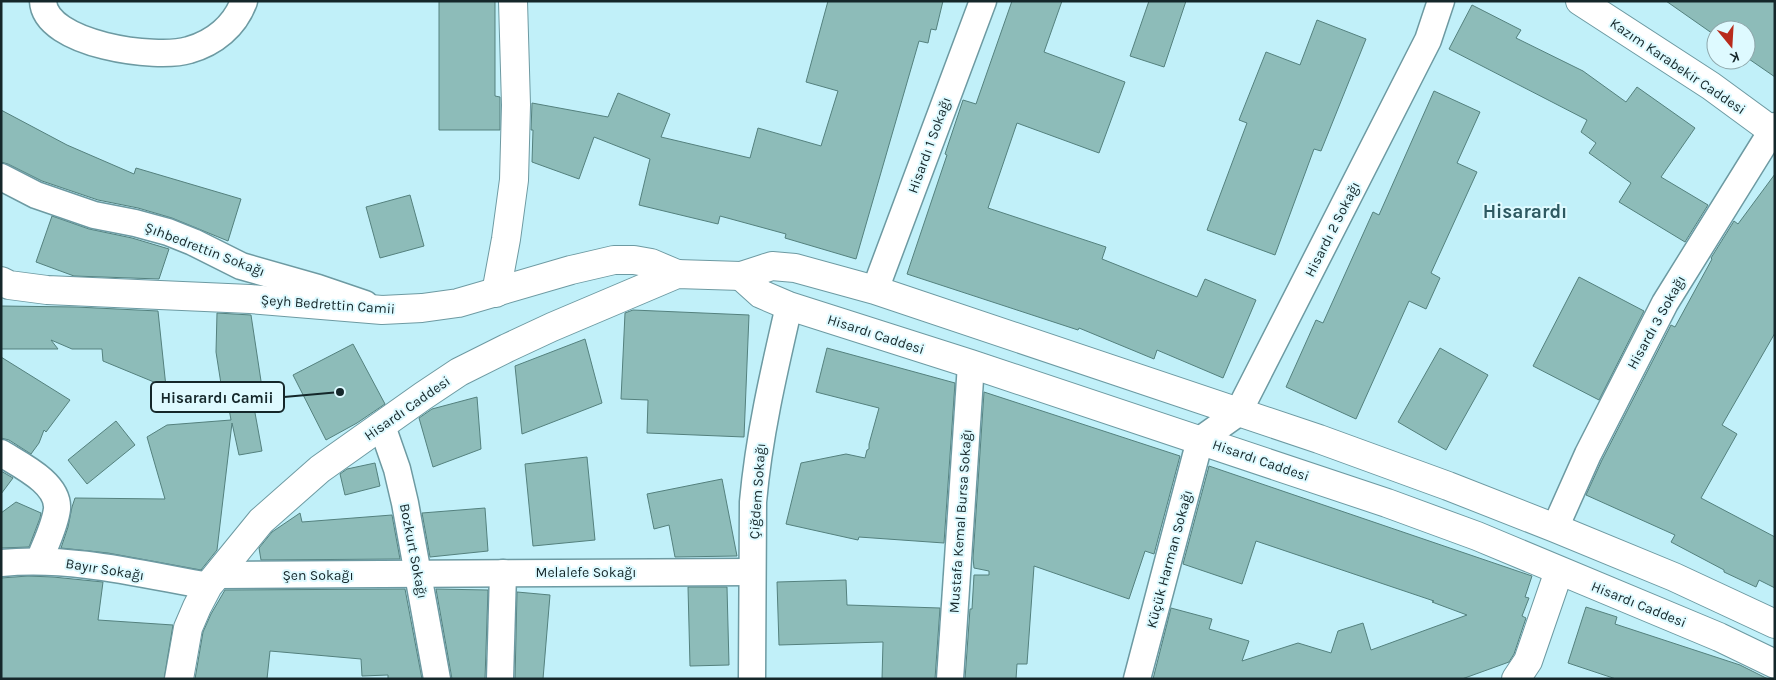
<svg xmlns="http://www.w3.org/2000/svg" width="1776" height="680" viewBox="0 0 1776 680" font-family="Karla,sans-serif">
	<style>
		.building { fill: #8dbcb9; stroke: #54817e }
		.lines { fill: none; stroke-linecap: round; stroke-linejoin: round }
		.minor-casing { stroke: #6d9aa2; stroke-width: 29 }
		.tertiary-casing { stroke: #6d9aa2; stroke-width: 30 }
		.minor { stroke: #fff; stroke-width: 26 }
		.tertiary { stroke: #fff; stroke-width: 28 }
		.labels { text-anchor: middle; stroke-width: 4; stroke-linejoin: round; paint-order: stroke }
		.street-label { font-size: 14px; fill: #15272a; stroke: #defaff }
		.district-label { font-size: 19px; font-weight: bold; fill: #2d5961; stroke: #defaff }
		.leader { fill: none; stroke: #15272a; stroke-width: 2 }
		.callout-dot { fill: #15272a; stroke: #defaff; stroke-width: 2 }
		.callout { fill: #defaff; stroke: #15272a; stroke-width: 2 }
		.callout-label { font-size: 15px; text-anchor: middle; font-weight: bold; fill: #15272a }
	</style>
	<rect width="100%" height="100%" fill="#c1f0f9"/>
	<g class="building">
		<path d="M439,1H495V96L500,97V130H439Z"/>
		<path d="M828,1H943L936,30L931,29L928,43L919,41L856,259L785,238L786,234L720,216L718,224L639,205L650,159L594,137L579,179L532,162L533,130H531L532,103L608,117L618,93L670,114L661,137L750,158L758,128L821,146L838,91L806,82Z"/>
		<path d="M1012,1H1062L1044,52L1125,82L1099,153L1017,123L988,208L1106,247L1102,259L1197,297L1205,279L1256,300L1223,378L1157,350L1154,359L1079,328L1078,330L907,274L947,155L945,154L963,100L976,104Z"/>
		<path d="M1149,1H1186L1164,67L1130,56Z"/>
		<path d="M1666,1H1775V77L1746,57V30H1716V36Z"/>
		<path d="M1472,5L1521,30L1516,38L1583,71L1626,102L1637,87L1695,128L1661,177L1708,205L1685,242L1619,202L1631,183L1589,153L1596,143L1581,132L1587,120L1449,49Z"/>
		<path d="M1317,20L1366,39L1321,151L1314,149L1275,255L1207,230L1247,123L1239,120L1266,52L1300,65Z"/>
		<path d="M1434,91L1480,112L1457,163L1477,172L1431,273L1440,278L1426,309L1409,301L1356,419L1286,387L1316,320L1323,323L1373,212L1379,215Z"/>
		<path d="M1,110L67,145L134,174L136,168L241,199L228,241L172,218L138,208L98,200L42,181L8,164L1,162Z"/>
		<path d="M1775,174V333L1722,425L1737,434L1701,498L1775,537V588L1759,580L1756,587L1724,572V570L1671,542L1675,535L1586,495L1602,460L1671,325L1675,327L1712,259L1711,258L1734,221L1738,224Z"/>
		<path d="M410,195L424,246L380,258L366,207Z"/>
		<path d="M52,216L89,229L132,238L169,249L159,279L74,276L36,262Z"/>
		<path d="M1579,277L1644,311L1599,400L1533,366Z"/>
		<path d="M1,306L76,307L158,311L166,387L103,361L102,349H72L51,340L58,349H1Z"/>
		<path d="M633,310L749,315L744,437L647,433L648,400L621,399L625,313Z"/>
		<path d="M217,313L251,315L261,381V401L253,402L262,451L239,455L232,423L217,550L201,570L108,553L61,548L68,527L72,507L75,498L165,499L147,437L167,425L231,420L228,403H224L216,352Z"/>
		<path d="M585,339L602,403L522,434L515,366Z"/>
		<path d="M353,344L385,404L357,423L326,440L293,375Z"/>
		<path d="M827,348L955,383L944,543L859,537L858,540L786,524L801,463L846,454L865,458L867,450L869,449V444L879,408L816,392Z"/>
		<path d="M1440,348L1488,375L1446,450L1398,422Z"/>
		<path d="M1,357L70,400L46,432L44,430L39,443L31,454L9,440L1,438Z"/>
		<path d="M984,392L1180,456L1154,554L1145,551L1129,599L1034,566L1027,664H1017L1016,679H965L970,609H972L974,575H989V571L974,568L973,558Z"/>
		<path d="M477,397L481,449L433,467L419,418L432,409Z"/>
		<path d="M116,421L135,445L87,484L68,460Z"/>
		<path d="M587,457L595,540L533,546L525,464Z"/>
		<path d="M375,463L380,486L345,495L340,474L347,469Z"/>
		<path d="M1209,466L1532,576L1525,597L1529,598L1522,616L1526,618L1514,654L1509,662L1462,679H1153L1171,608L1212,619L1209,629L1249,641L1242,661L1298,643L1331,653L1338,631L1363,623L1371,650L1467,615L1432,602L1434,601L1256,541L1242,584L1183,564Z"/>
		<path d="M1,471L13,478L1,494Z"/>
		<path d="M722,479L737,556L675,557L669,525L654,529L647,494Z"/>
		<path d="M16,502L41,513L40,518L29,547L1,548V513Z"/>
		<path d="M485,508L488,551L430,557L422,513Z"/>
		<path d="M300,513L302,522L392,515L400,559L261,560L259,548L272,532Z"/>
		<path d="M28,576L53,577L103,582L98,620L173,625L164,679H1V578Z"/>
		<path d="M846,580L847,605L940,608L935,679H882L883,642L779,645L777,582Z"/>
		<path d="M688,587H727L729,665L690,666Z"/>
		<path d="M405,589L422,679H388V675L362,676L361,659L270,651L267,679H195L203,632L211,614L225,590Z"/>
		<path d="M436,589L488,590L485,679H452Z"/>
		<path d="M517,592L550,595L543,679H515Z"/>
		<path d="M1586,607L1617,617L1615,624L1740,665L1768,679H1616L1568,663Z"/>
	</g>
	<g class="lines">
		<g class="minor-casing">
			<g id="minor">
				<path d="M43,1C45,45 157,60 189,50C214,43 235,26 244,1"/>
				<path d="M1,177L36,195L94,215L135,223L168,232L193,242L241,266L318,288L365,304"/>
				<path d="M875,290L983,1"/>
				<path d="M382,426L397,469L405,503L437,679"/>
				<path d="M1,453C20,465 59,483 57,509C55,526 45,545 39,561"/>
				<path d="M1555,528L1588,454L1665,303L1775,126"/>
				<path d="M1,563C71,556 140,574 208,586"/>
				<path d="M217,575C396,575 574,572 752,572"/>
				<path d="M500,679L503,573"/>
				<path d="M752,679L753,502C759,435 774,371 789,306"/>
				<path d="M950,679L971,364"/>
				<path d="M1137,679L1200,440L1238,413L1428,40L1441,1"/>
			</g>
		</g>
		<g class="tertiary-casing">
			<g id="tertiary">
				<path d="M1580,1L1711,86L1775,133"/>
				<path d="M741,276L761,294L789,306L971,364L1387,503L1477,536L1719,637L1775,664"/>
				<path d="M1,281L9,285L47,290L250,299L382,310L422,308L458,303L571,270L614,260H634L651,263L677,274"/>
				<path d="M496,293L506,239L514,180L516,105L513,1"/>
				<path d="M179,679L188,628L197,607L208,586L261,521L320,469L423,396L459,372L507,348L552,327L677,274L741,276L772,266L795,268L875,290L1319,439L1448,486L1555,528L1674,577L1775,624"/>
				<path d="M1516,679L1528,661L1559,571"/>
			</g>
		</g>
		<use href="#minor" class="minor"/>
		<use href="#tertiary" class="tertiary"/>
	</g>
	<g class="labels">
		<g class="street-label">
			<text transform="translate(1678 66) rotate(34)" y="5">Kazım Karabekir Caddesi</text>
			<text transform="translate(929 145) rotate(-70)" y="5">Hisardı 1 Sokağı</text>
			<text transform="translate(1332 229) rotate(-63)" y="5">Hisardı 2 Sokağı</text>
			<text transform="translate(205 249) rotate(21)" y="5">Şıhbedrettin Sokağı</text>
			<text transform="translate(328 304) rotate(4)" y="5">Şeyh Bedrettin Camii</text>
			<text transform="translate(1656 322) rotate(-61)" y="5">Hisardı 3 Sokağı</text>
			<text transform="translate(876 334) rotate(18)" y="5">Hisardı Caddesi</text>
			<text transform="translate(407 408) rotate(-35)" y="5">Hisardı Caddesi</text>
			<text transform="translate(1261 460) rotate(19)" y="5">Hisardı Caddesi</text>
			<text transform="translate(757 491) rotate(-86)" y="5">Çiğdem Sokağı</text>
			<text transform="translate(960 521) rotate(-86)" y="5">Mustafa Kemal Bursa Sokağı</text>
			<text transform="translate(414 551) rotate(79)" y="5">Bozkurt Sokağı</text>
			<text transform="translate(1169 559) rotate(-75)" y="5">Küçük Harman Sokağı</text>
			<text transform="translate(105 569) rotate(9)" y="5">Bayır Sokağı</text>
			<text x="586" y="577">Melalefe Sokağı</text>
			<text x="318" y="580">Şen Sokağı</text>
			<text transform="translate(1639 604) rotate(22)" y="5">Hisardı Caddesi</text>
		</g>
		<g class="district-label">
			<text x="1525" y="218">Hisarardı</text>
		</g>
	</g>
	<path class="leader" d="M340 392L284 397"/>
	<circle class="callout-dot" cx="340" cy="392" r="5"/>
	<rect class="callout" x="151" y="382" width="133" height="30" rx="5"/>
	<g class="callout-label">
		<text x="217" y="403">Hisarardı Camii</text>
	</g>
	<rect width="1776" height="680" fill="none" stroke="#15272a" stroke-width="5"/>
	<g transform="translate(1731 45) rotate(162)"><circle r="24" fill="#defaff" stroke="#8ea6aa"/>
	<path d="M0-4L9 19L0 12L-9 19Z" fill="#b82b1c"/>
	<text y="-8" font-size="14" font-weight="bold" text-anchor="middle" fill="#15272a">K</text>
	</g>
</svg>
